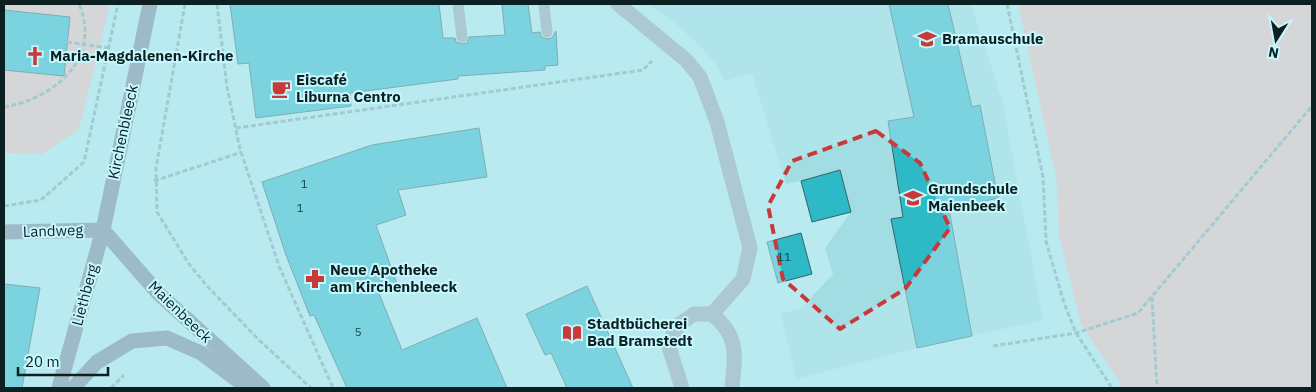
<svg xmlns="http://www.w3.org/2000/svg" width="1316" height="392" viewBox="0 0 1316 392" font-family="'IBM Plex Sans',sans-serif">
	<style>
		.built { fill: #a3dde4 }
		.green { fill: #f4bfb9 }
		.building { fill: #2eb9c7; stroke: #376469 }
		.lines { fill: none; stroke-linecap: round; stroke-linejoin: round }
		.path { stroke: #80a7ac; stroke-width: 3; stroke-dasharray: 5 2.5; stroke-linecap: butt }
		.lane { stroke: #9aa1af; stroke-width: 11 }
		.street { stroke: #9aa1af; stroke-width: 15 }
		.secondary { stroke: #788297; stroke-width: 15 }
		.marked { fill: none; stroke: #c83a39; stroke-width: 4; stroke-dasharray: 10 6; stroke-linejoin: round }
		.labels { text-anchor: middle; stroke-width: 4; stroke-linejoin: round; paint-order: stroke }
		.number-label { font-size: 12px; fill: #14464a }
		.poi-label { font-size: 15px; font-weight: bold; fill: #0c1f21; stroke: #c6f7fd; text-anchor: start }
		.street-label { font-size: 15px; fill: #0c1f21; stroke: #c6f7fd }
	</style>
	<rect width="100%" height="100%" fill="#b9eaf0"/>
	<path class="built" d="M647,4H971L1002,100L1043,320L917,348L796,379L781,314L800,309L833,274L825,248L850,213L812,222L801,181L786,184L752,73L725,81L716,64L700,46L674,22Z"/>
	<g class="green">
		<path d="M4,4H110L79,129L42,154L4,153Z"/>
		<path d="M1018,4H1312V388H1123L1081,324L1059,235L1057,182Z"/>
	</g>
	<g class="building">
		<path d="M230,4H439L443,38H455L456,42L462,44L467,43L469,37L505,35L502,4H528L532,33L540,32L541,37L547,39L552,38L556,31L558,65L545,66V70L458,76V79L350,93L351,106L256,118L249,63L238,64Z"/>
		<path d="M889,4H948L972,107L980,105L998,198L949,209L972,336L917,348L891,219L903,217L888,121L914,117Z"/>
		<path d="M4,10L70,17L64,76L4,70Z"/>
		<path d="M479,128L487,177L398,190L406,215L376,225L397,284L378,291L402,350L477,318L507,388H347L314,315L310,316L286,255L262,182L372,145Z"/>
		<path d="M840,170L851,212L812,222L801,181Z"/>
		<path d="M801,233L812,274L778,283L767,242Z"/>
		<path d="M4,284L40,288L22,388H4Z"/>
		<path d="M587,286L633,388H567L551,353L545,355L526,314Z"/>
	</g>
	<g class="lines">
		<g class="path">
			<path d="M185,4L156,168L157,212L189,264L207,286L258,339L311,388"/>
			<path d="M217,4L227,87L240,149L279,266L333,388"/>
			<path d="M1007,4L1043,177L1046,241L1064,303L1076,333L1112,388"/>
			<path d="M67,42L109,48"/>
			<path d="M4,107C54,99 102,58 79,4"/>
			<path d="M236,128L643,70L652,61"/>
			<path d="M154,181L242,152"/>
			<path d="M4,206L41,200L84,162L118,4"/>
			<path d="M1152,297L1157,388"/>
			<path d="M993,346L1076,333L1138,313L1312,106"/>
			<path d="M111,388L124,375"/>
		</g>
		<g class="lane">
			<path d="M458,4L462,37"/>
			<path d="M544,4L547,32"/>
		</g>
		<g class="street">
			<path d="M618,4L686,60L700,77L717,122L750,248L743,279L712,314H694L680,324L673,334L669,347L682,388"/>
			<path d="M712,314C740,337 735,356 732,388"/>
		</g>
		<g class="secondary">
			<path d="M103,230L159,294L263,388"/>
			<path d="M4,232L103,230"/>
			<path d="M59,388L103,230L150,4"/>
			<path d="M73,388L97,362L132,341L167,338L201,353L248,388"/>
		</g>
	</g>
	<path d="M0 0H1316V392H0ZM876,131L920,163L950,228L905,289L840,329L783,279L768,206L792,161Z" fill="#b9eaf0" fill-opacity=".55" fill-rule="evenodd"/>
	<path class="marked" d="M876,131L920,163L950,228L905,289L840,329L783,279L768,206L792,161Z"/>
	<defs>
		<g id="school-bare" transform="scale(1.5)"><path d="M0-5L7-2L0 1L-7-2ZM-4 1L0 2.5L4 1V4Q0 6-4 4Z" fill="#c83a39" stroke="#c6f7fd" stroke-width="2.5" paint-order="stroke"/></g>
		<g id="church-bare" transform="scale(1.5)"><path d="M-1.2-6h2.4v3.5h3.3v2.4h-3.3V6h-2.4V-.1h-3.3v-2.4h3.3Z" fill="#c83a39" stroke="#c6f7fd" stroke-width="2.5" paint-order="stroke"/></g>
		<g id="cafe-bare" transform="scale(1.5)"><path d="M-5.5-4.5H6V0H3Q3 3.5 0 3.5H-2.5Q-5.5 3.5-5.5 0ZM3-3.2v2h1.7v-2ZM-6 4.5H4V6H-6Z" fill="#c83a39" stroke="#c6f7fd" stroke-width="2.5" paint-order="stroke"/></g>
		<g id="pharmacy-bare" transform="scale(1.5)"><path d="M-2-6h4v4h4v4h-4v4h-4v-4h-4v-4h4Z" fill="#c83a39" stroke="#c6f7fd" stroke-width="2.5" paint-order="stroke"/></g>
		<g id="library-bare" transform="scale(1.5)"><path d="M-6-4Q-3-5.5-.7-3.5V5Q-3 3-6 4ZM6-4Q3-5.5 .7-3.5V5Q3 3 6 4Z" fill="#c83a39" stroke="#c6f7fd" stroke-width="2.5" paint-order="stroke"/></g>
	</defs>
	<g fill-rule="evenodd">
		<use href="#school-bare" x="927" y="39"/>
		<use href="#church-bare" x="35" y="56"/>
		<use href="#cafe-bare" x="281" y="89"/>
		<use href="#school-bare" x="913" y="198"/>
		<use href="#pharmacy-bare" x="315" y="279"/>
		<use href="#library-bare" x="572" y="333"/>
	</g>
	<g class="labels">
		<g class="number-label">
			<text x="304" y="188">1</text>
			<text x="300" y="212">1</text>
			<text x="784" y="261">11</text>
			<text x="358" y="336">5</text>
		</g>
		<g class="poi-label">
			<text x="942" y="44">Bramauschule</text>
			<text x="50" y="61">Maria-Magdalenen-Kirche</text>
			<text x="296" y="85">Eiscafé<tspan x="296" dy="17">Liburna Centro</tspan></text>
			<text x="928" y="194">Grundschule<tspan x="928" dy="17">Maienbeek</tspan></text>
			<text x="330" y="275">Neue Apotheke<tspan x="330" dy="17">am Kirchenbleeck</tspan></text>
			<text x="587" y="329">Stadtbücherei<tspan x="587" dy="17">Bad Bramstedt</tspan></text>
		</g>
		<g class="street-label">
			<text transform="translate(123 132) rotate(-78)" y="5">Kirchenbleeck</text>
			<text transform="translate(53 231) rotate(-2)" y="5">Landweg</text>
			<text transform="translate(85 295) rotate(-75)" y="5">Liethberg</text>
			<text transform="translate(180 312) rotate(44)" y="5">Maienbeeck</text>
		</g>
	</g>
	<rect width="1316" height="392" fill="none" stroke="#0c1f21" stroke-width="10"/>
	<g transform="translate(1276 40) rotate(191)" stroke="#c6f7fd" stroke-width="4" paint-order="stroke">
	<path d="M0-4L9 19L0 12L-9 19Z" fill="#0c1f21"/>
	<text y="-8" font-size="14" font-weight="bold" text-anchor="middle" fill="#0c1f21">N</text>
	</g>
	<path d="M18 367v8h90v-8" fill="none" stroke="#0c1f21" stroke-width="2.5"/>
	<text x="25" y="367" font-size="15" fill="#0c1f21" stroke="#c6f7fd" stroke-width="4" paint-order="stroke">20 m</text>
</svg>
